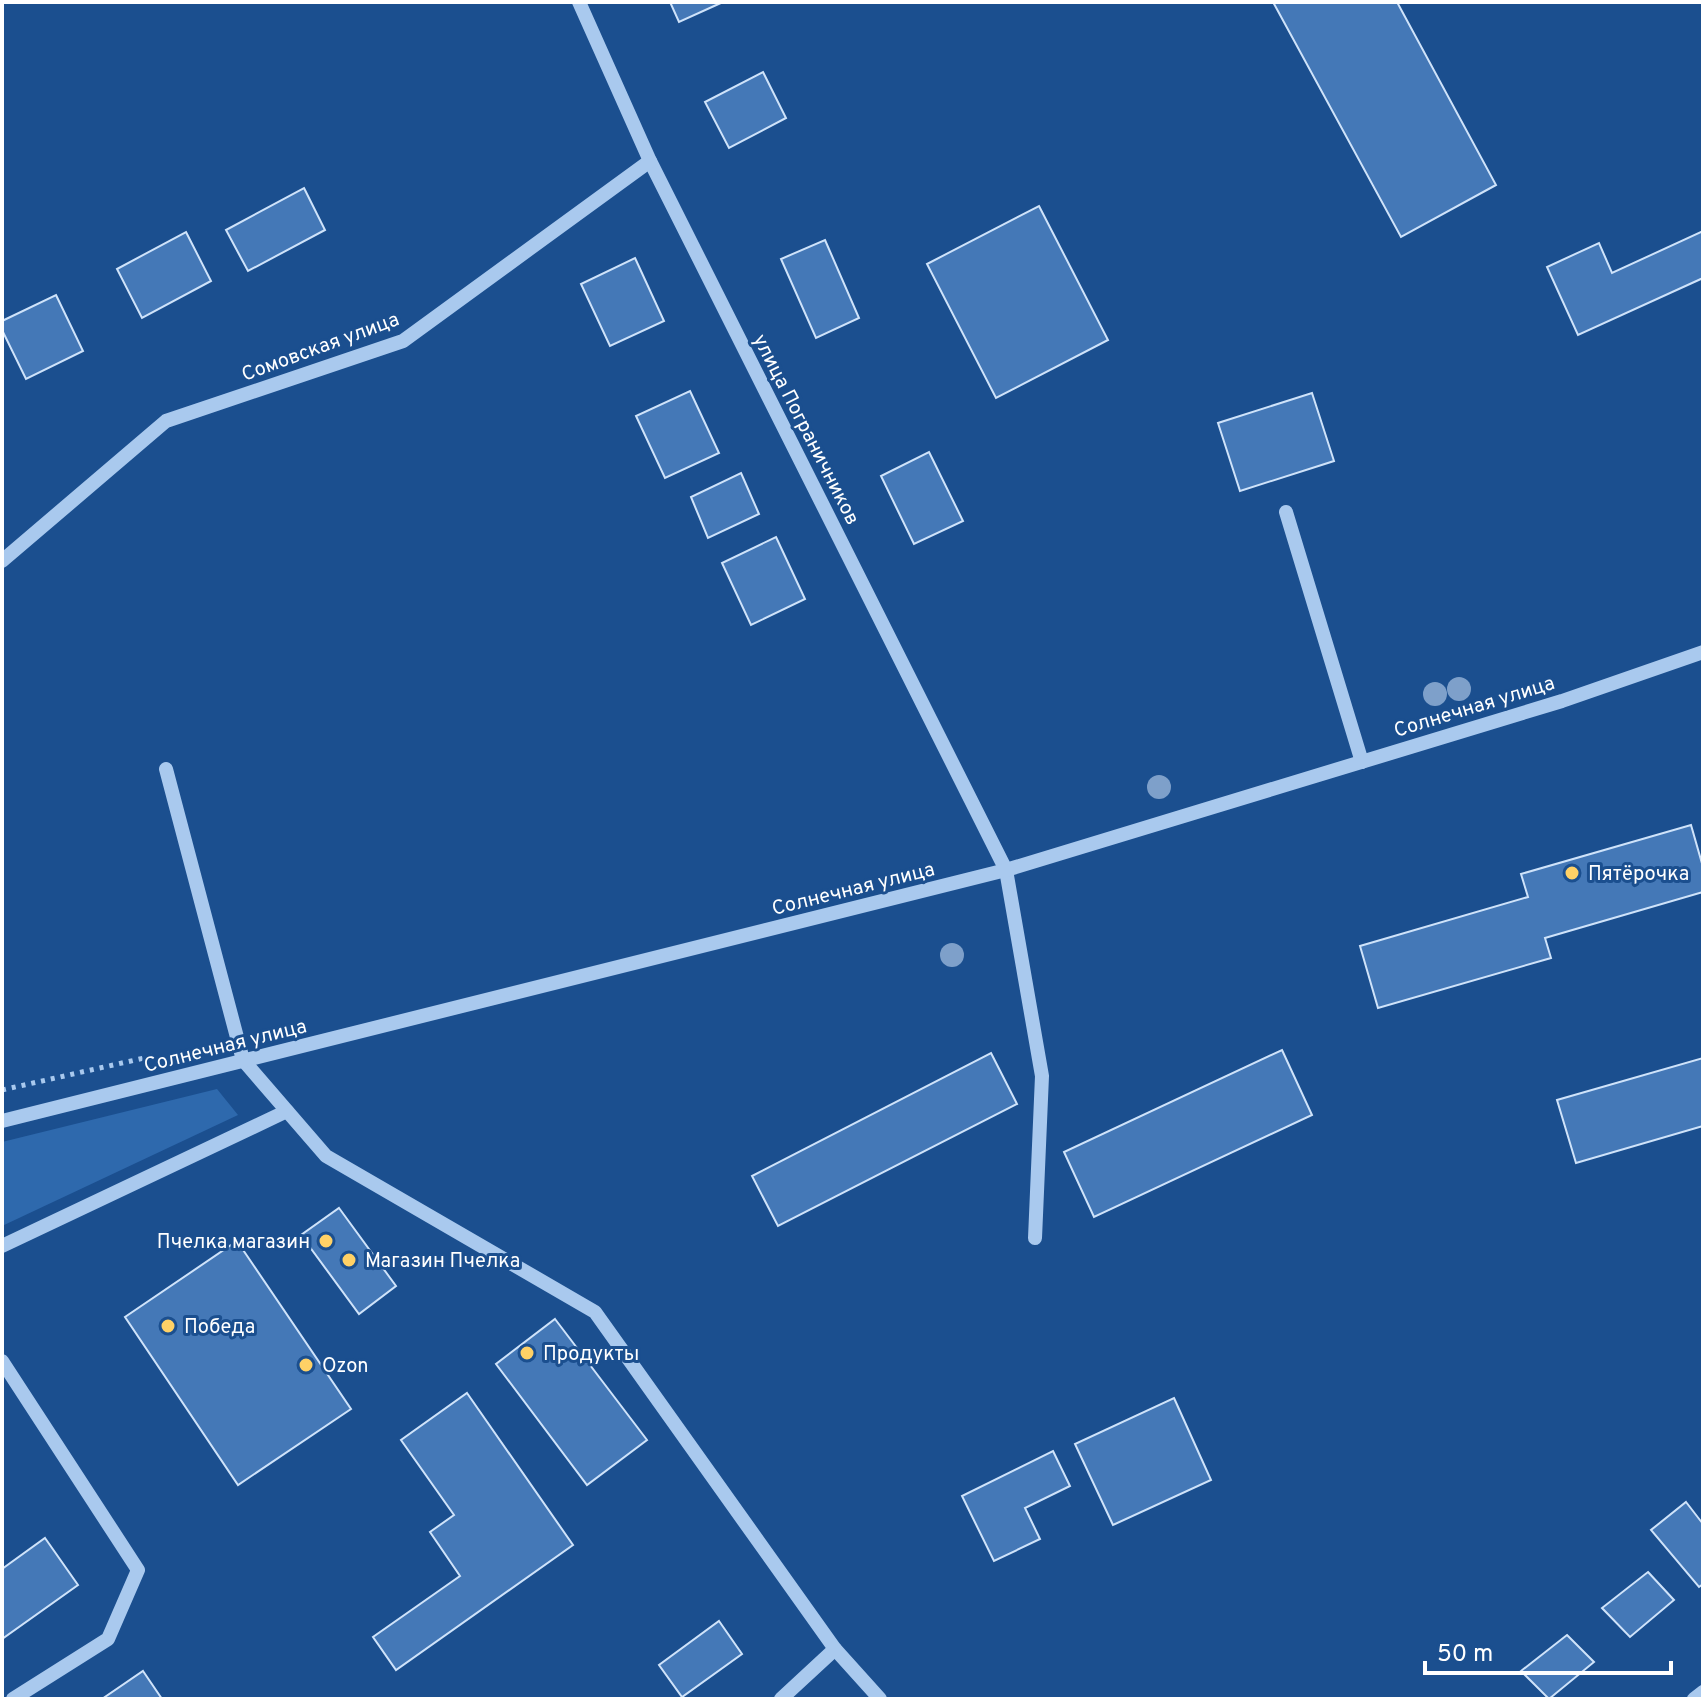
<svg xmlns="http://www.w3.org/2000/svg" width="1705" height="1701" viewBox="0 0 1705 1701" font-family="Overpass,sans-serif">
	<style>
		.green { fill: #2e69ad }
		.building { fill: #4478b7; stroke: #cfe3fa; stroke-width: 2 }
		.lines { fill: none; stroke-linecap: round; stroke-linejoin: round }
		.path { stroke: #a9c9ee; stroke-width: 5; stroke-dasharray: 4 6; stroke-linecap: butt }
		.minor { stroke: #a9c9ee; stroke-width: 14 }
		.tree { fill: #7ea0ca }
		.poi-dot { fill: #ffd166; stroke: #1b4f8f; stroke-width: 3 }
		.labels { text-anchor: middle; stroke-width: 6; stroke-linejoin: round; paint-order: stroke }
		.street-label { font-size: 20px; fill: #fff; stroke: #1b4f8f }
		.poi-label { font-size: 20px; fill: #fff; stroke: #1b4f8f; text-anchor: start }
	</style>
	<rect width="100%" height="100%" fill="#1b4f8f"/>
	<path class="green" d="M217,1089L238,1115L2,1226V1142Z"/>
	<g class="building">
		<path d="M670,2H723L679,22Z"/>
		<path d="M1273,2H1397L1496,185L1401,237Z"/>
		<path d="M763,72L786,118L729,148L705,102Z"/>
		<path d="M304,188L325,230L248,271L226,230Z"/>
		<path d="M1039,206L1108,340L996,398L927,264Z"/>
		<path d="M1703,231V278L1578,335L1547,267L1599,243L1612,273Z"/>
		<path d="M186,232L211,281L142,318L117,269Z"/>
		<path d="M825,240L859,318L816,338L781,259Z"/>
		<path d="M635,258L664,321L610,346L581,284Z"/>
		<path d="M56,295L83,351L26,379L2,330V321Z"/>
		<path d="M690,391L719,453L665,478L636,416Z"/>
		<path d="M1312,393L1334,461L1240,491L1218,423Z"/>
		<path d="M929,452L963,521L914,544L881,476Z"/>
		<path d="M741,473L759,514L708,538L691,497Z"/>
		<path d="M776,537L805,599L751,625L722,563Z"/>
		<path d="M1691,825L1703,867V892L1545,938L1551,958L1378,1008L1360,946L1528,897L1521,874Z"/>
		<path d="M1282,1050L1312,1115L1094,1217L1064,1152Z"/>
		<path d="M991,1053L1017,1104L778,1226L752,1176Z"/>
		<path d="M1703,1058V1126L1576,1163L1557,1100Z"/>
		<path d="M339,1208L396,1286L359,1314L301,1235Z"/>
		<path d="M237,1241L351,1409L238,1485L125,1317Z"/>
		<path d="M555,1319L647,1440L587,1485L496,1364Z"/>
		<path d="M467,1393L573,1545L396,1670L373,1637L460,1576L430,1532L454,1515L401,1440Z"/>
		<path d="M1174,1398L1211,1480L1113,1525L1075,1444Z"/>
		<path d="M1053,1451L1070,1486L1025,1508L1040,1539L994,1561L962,1496Z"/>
		<path d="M1686,1502L1703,1524V1584L1699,1587L1651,1530Z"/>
		<path d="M45,1538L78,1585L2,1639V1569Z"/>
		<path d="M1648,1572L1674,1600L1630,1637L1602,1608Z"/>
		<path d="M719,1621L742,1654L682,1697L659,1665Z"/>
		<path d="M1567,1635L1594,1662L1549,1699L1521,1671Z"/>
		<path d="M143,1671L162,1699H102Z"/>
	</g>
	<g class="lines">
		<path class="path" d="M2,1090L153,1056"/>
		<g class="minor">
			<path d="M579,2L650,161L1006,870L1042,1076L1035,1238"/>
			<path d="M1286,512L1362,762"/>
			<path d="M2,561L166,421L403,341L650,161"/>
			<path d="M166,769L243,1060L326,1156L595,1312L835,1649L880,1699"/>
			<path d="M2,1121L1006,870L1562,701L1703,652"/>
			<path d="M2,1246L287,1111"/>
			<path d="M2,1361L138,1570L108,1639L13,1699"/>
			<path d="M781,1699L835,1649"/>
			<path d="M1694,1699L1703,1692"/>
		</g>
	</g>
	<g class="tree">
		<circle cx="1459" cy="689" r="12"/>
		<circle cx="1435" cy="694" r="12"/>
		<circle cx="1159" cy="787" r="12"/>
		<circle cx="952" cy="955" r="12"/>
	</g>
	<g class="poi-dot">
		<circle cx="1572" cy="873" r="8"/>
		<circle cx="326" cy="1241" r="8"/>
		<circle cx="349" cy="1260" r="8"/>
		<circle cx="168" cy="1326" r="8"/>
		<circle cx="527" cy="1353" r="8"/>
		<circle cx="306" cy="1365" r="8"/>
	</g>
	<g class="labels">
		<g class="street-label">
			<text transform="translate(320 346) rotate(-20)" y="7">Сомовская улица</text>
			<text transform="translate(807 429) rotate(63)" y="7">улица Пограничников</text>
			<text transform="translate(1474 706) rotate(-17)" y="7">Солнечная улица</text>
			<text transform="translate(853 888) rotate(-14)" y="7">Солнечная улица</text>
			<text transform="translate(225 1045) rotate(-14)" y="7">Солнечная улица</text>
		</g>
		<g class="poi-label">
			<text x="1588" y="880">Пятёрочка</text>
			<text x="310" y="1248" text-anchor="end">Пчелка магазин</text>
			<text x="365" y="1267">Магазин Пчелка</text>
			<text x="184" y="1333">Победа</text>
			<text x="543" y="1360">Продукты</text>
			<text x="322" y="1372">Ozon</text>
		</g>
	</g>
	<rect width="1705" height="1701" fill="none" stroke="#ffffff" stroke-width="8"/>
	<path d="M1425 1661v12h246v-12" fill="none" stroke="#ffffff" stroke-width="4"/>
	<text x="1437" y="1661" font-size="24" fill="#ffffff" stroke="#1b4f8f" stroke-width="6" paint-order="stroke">50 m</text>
</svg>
